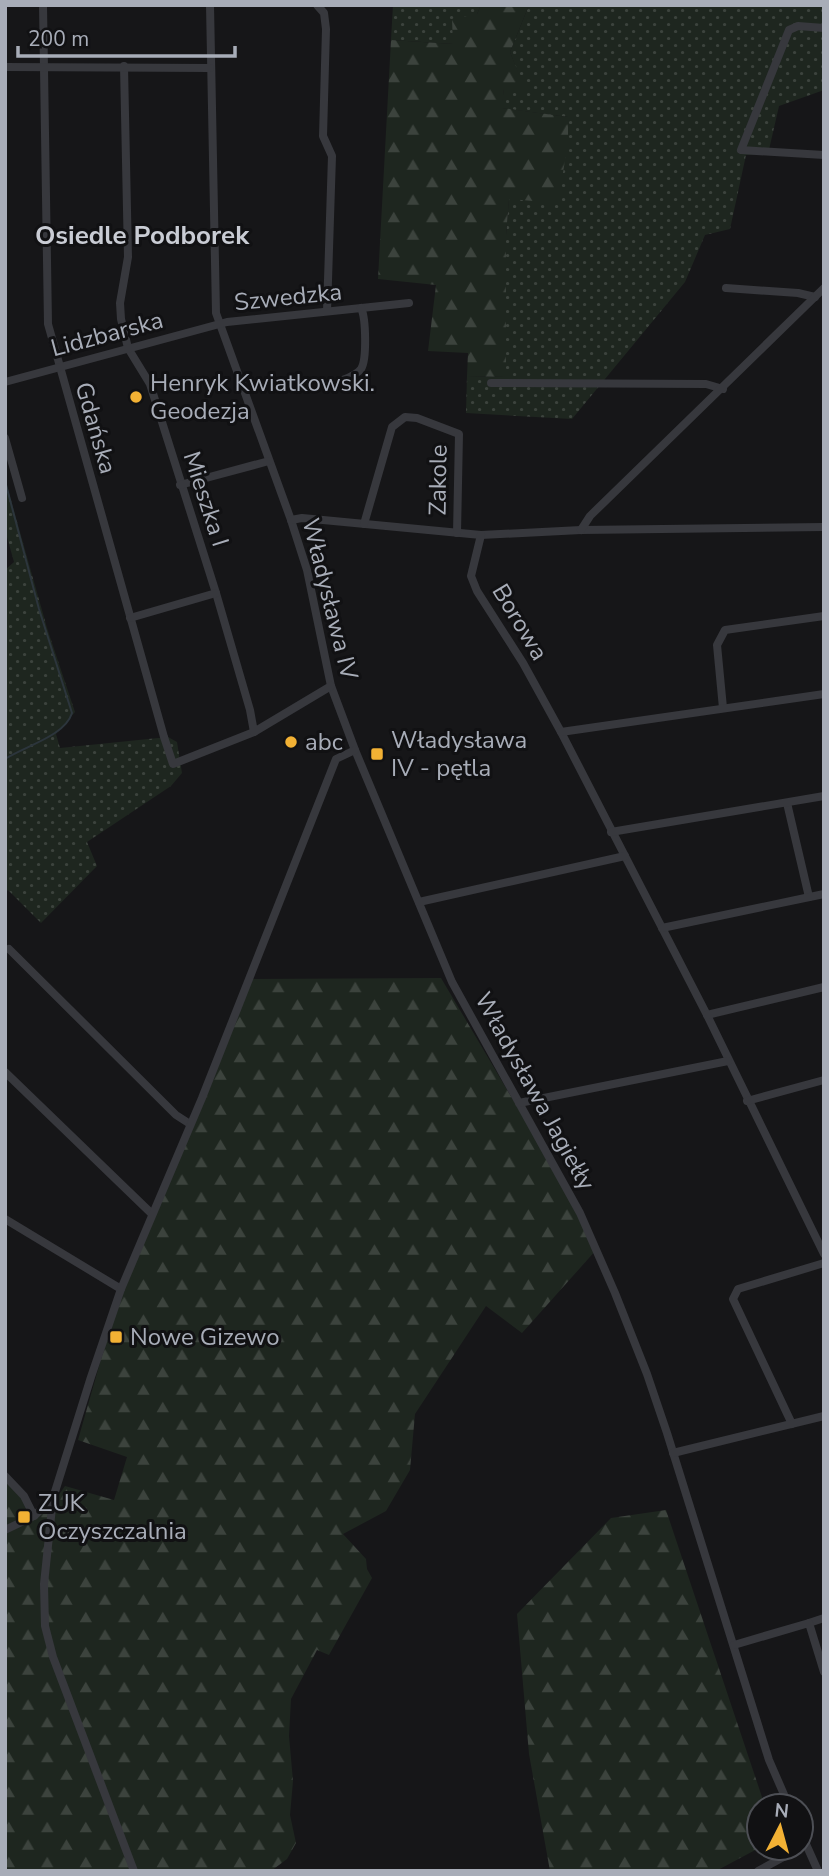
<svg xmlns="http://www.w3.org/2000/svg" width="829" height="1876" viewBox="0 0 829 1876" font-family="'Nunito Sans',sans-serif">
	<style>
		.grass { fill: url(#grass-dots) }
		.forest { fill: url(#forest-firs) }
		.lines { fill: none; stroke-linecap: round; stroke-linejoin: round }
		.stream { stroke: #2c353c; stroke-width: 2 }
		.minor { stroke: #37383d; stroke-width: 8 }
		.poi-dot { fill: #f2b134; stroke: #111113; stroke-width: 2.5 }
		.labels { text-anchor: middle; stroke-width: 6; stroke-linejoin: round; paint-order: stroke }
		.street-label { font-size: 24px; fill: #a8adb8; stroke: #111113 }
		.poi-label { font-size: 24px; fill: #a8adb8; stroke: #111113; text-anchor: start }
		.neighbourhood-label { font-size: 26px; font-weight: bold; fill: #c9ccd4; stroke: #111113 }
	</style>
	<defs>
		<pattern id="grass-dots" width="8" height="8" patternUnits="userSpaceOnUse" patternTransform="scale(1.75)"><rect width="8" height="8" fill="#1e261f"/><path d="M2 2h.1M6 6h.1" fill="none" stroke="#3c433d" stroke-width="1.8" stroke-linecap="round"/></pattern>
		<pattern id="forest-firs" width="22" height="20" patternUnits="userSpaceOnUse" patternTransform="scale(1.75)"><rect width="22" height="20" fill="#1e261f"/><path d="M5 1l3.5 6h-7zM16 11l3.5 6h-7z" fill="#3c433d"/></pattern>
	</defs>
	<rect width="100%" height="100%" fill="#161618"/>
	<g class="grass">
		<path d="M393,5H481L477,14L453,44L391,40Z"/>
		<path d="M529,5H824V90L779,106L768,154L746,155L730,229L705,235L685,282L572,419L466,413L467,376L506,377V235L509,198L568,117L501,108L504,89H524L510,52Z"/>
		<path d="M5,479L47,628L75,712L56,734L60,748L168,737L177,742L182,773L171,786L87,842L97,866L41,923L8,890L5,893V570L14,562L5,530Z"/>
	</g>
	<g class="forest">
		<path d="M481,5H529L510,52L525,89H504L502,108L568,117V142L558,203L509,199L506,235V377L467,376L468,353L428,351L436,285L378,279L391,40L453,44L452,19L477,14Z"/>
		<path d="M441,978L580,1213L597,1249L522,1333L486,1306L415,1414L410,1470L386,1511L343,1534L366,1559L367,1569L372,1578L329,1655L317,1650L291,1699L289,1736L293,1781L290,1815L296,1843L287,1859L271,1871H5V1480L36,1512L51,1506L65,1486L114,1500L127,1457L78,1440L121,1289L250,979Z"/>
		<path d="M666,1510L765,1806H759V1848L716,1871H550L529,1754L517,1614L611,1518Z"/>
	</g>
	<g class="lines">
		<path class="stream" d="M5,481L39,609L72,713C65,736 25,746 5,759"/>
		<g class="minor">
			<path d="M43,5L48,324L164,737L173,764L254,732"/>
			<path d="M210,5L216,313L291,520L307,570L331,686L355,750L452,982L580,1213L615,1293L647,1374L667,1433L769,1760L789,1806"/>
			<path d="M317,5L324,13L326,29L323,136L332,156L327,311"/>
			<path d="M824,28L798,26L789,30L741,150L824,155"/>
			<path d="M124,66L128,257L120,303L121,319L128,348L150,384L216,593L250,710L254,732L331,686"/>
			<path d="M5,67L210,68"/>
			<path d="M726,288L798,293L815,297"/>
			<path d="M5,382L227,322L409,303"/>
			<path d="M336,383C344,379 356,376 361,369C367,360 366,318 361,308"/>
			<path d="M491,383L706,384L723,389"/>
			<path d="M5,438L22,498"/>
			<path d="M180,485L269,461"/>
			<path d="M291,520L302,518L481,535L581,530L824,527"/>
			<path d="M364,524L392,427L405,417L417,418L459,434L457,533"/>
			<path d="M581,530L590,516L824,288"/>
			<path d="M481,535L471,576L477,591L523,663L561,732L707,1015L824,1254"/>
			<path d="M130,618L216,593"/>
			<path d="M723,708L717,645L725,630L824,616"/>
			<path d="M561,732L824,694"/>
			<path d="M787,803L809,897"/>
			<path d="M611,832L824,796"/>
			<path d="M419,902L625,856"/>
			<path d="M662,928L824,894"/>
			<path d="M9,949L176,1115L190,1124"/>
			<path d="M707,1015L824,987"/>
			<path d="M5,1072L152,1214"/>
			<path d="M747,1101L824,1080"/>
			<path d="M519,1103L728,1061"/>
			<path d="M5,1219L121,1289"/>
			<path d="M792,1424L733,1299L738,1289L824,1263"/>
			<path d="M673,1453L824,1416"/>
			<path d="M5,1476L24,1496L34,1516"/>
			<path d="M5,1530L34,1516L53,1498"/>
			<path d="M809,1623L824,1618"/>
			<path d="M734,1645L809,1623L824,1672"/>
			<path d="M801,1833L818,1871"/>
			<path d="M134,1871L53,1657L45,1626L44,1584L53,1498L91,1377L121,1289L202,1098L336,759L355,750"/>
			<path d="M758,1871L800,1848"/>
		</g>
	</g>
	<g class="poi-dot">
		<circle cx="136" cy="397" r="7"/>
		<circle cx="291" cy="742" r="7"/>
		<rect x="370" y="747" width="14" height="14" rx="3.5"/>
		<rect x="109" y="1330" width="14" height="14" rx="3.5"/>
		<rect x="17" y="1510" width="14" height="14" rx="3.5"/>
	</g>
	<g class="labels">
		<g class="street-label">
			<text transform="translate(288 297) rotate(-6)" y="8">Szwedzka</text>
			<text transform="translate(107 334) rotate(-15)" y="8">Lidzbarska</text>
			<text transform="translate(96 428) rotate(74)" y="8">Gdańska</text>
			<text transform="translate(438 480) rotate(-89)" y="8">Zakole</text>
			<text transform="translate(206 499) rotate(72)" y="8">Mieszka I</text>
			<text transform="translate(330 599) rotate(76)" y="8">Władysława IV</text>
			<text transform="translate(520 622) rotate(59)" y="8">Borowa</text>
			<text transform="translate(535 1091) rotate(61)" y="8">Władysława Jagiełły</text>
		</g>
		<g class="poi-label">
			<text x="150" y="391">Henryk Kwiatkowski.<tspan x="150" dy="28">Geodezja</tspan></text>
			<text x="391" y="748">Władysława<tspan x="391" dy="28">IV - pętla</tspan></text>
			<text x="305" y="750">abc</text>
			<text x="130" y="1345">Nowe Gizewo</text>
			<text x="38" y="1511">ZUK<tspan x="38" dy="28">Oczyszczalnia</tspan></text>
		</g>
		<g class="neighbourhood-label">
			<text x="142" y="244">Osiedle Podborek</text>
		</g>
	</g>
	<rect width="829" height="1876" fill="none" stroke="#a8adb8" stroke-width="14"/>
	<g transform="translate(780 1827) rotate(6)"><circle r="33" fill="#111113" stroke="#4d4f55" stroke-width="2"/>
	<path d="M0-5L12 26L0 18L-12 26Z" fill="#f2b134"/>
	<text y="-10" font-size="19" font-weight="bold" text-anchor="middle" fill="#a8adb8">N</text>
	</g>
	<path d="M18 46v10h217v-10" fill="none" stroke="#a8adb8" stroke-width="3.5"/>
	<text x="28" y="46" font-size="21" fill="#a8adb8" stroke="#111113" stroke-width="5" paint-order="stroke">200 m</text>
</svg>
